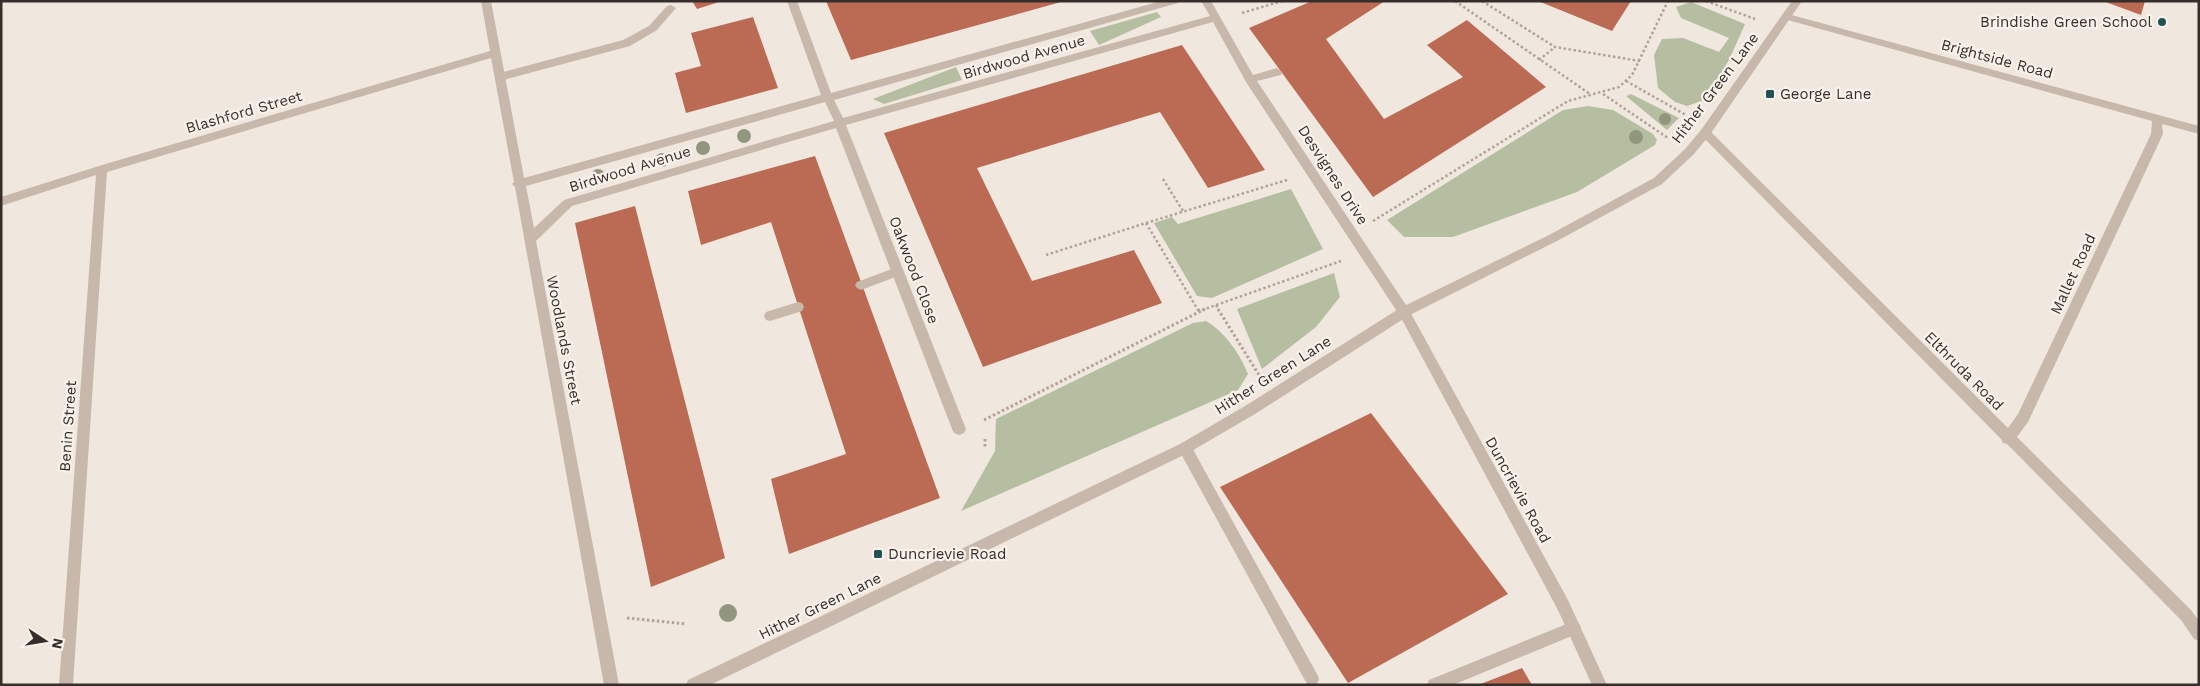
<svg xmlns="http://www.w3.org/2000/svg" width="2200" height="686" viewBox="0 0 2200 686" font-family="'Work Sans',sans-serif">
	<style>
		.green { fill: #b5bea0 }
		.building { fill: #bb6a53 }
		.lines { fill: none; stroke-linecap: round; stroke-linejoin: round }
		.path-far1 { stroke: #b3a296; stroke-width: 2.5; stroke-dasharray: 2.5 2.5; stroke-linecap: butt }
		.path { stroke: #b3a296; stroke-width: 3; stroke-dasharray: 2.5 2.5; stroke-linecap: butt }
		.service { fill: #c8b8ac; fill-rule: evenodd }
		.minor { fill: #c8b8ac; fill-rule: evenodd }
		.tertiary { fill: #c8b8ac; fill-rule: evenodd }
		.tree { fill: #92967f }
		.poi-dot { fill: #235254; stroke: #f8f2eb; stroke-width: 2 }
		.labels { text-anchor: middle; stroke-width: 4.5; stroke-linejoin: round; paint-order: stroke }
		.poi-label { font-size: 15px; fill: #362e2a; stroke: #f8f2eb; text-anchor: start }
		.street-label { font-size: 15px; fill: #362e2a; stroke: #f8f2eb }
	</style>
	<rect width="100%" height="100%" fill="#f0e8df"/>
	<g class="green">
		<path d="M1691,2L1745,24L1729,60L1704,100L1687,106L1675,102L1658,88L1654,55L1662,39L1683,38L1719,52L1729,38L1681,18L1676,7Z"/>
		<path d="M1157,12L1161,17L1099,45L1090,31Z"/>
		<path d="M956,67L962,80L884,104L873,99Z"/>
		<path d="M1631,94L1679,118L1667,130L1626,96Z"/>
		<path d="M1588,106L1613,110L1653,134L1657,140L1655,145L1577,192L1453,237H1404L1387,220L1563,110Z"/>
		<path d="M1291,189L1323,249L1212,298L1197,296L1154,223L1172,217L1178,224Z"/>
		<path d="M1334,273L1340,297L1316,327L1262,369L1237,309Z"/>
		<path d="M1206,321C1225,332 1240,354 1248,374L1238,390L961,511L995,451L996,419L1193,323Z"/>
	</g>
	<g class="building">
		<path d="M692,1H719V2L697,9Z"/>
		<path d="M826,1H1061V2L851,60Z"/>
		<path d="M1312,1H1385L1326,39L1384,119L1463,77L1427,45L1467,20L1546,87L1373,197L1249,28Z"/>
		<path d="M1538,1H1631L1612,31Z"/>
		<path d="M2103,1H2145L2141,15Z"/>
		<path d="M753,17L778,88L686,113L675,73L701,66L691,33Z"/>
		<path d="M1182,45L1265,170L1208,188L1160,112L977,168L1032,281L1134,250L1162,303L983,367L884,133Z"/>
		<path d="M815,156L940,498L789,554L771,479L846,454L771,222L701,245L688,191Z"/>
		<path d="M635,206L725,558L651,587L575,223Z"/>
		<path d="M1371,413L1508,594L1348,683L1220,487Z"/>
		<path d="M1522,668L1532,685H1478Z"/>
	</g>
	<g class="lines">
		<g class="path-far1">
			<path d="M1455,1L1590,94"/>
			<path d="M1482,1L1555,47L1640,61"/>
			<path d="M1706,1L1755,19"/>
			<path d="M1242,13L1282,1"/>
			<path d="M1539,60L1555,47"/>
			<path d="M1626,81L1686,115"/>
			<path d="M1603,94L1668,138"/>
			<path d="M1163,179L1183,211"/>
			<path d="M1373,221L1568,101L1619,87L1632,75L1668,1"/>
			<path d="M1146,223L1287,180"/>
			<path d="M1046,255L1146,223L1198,310"/>
			<path d="M1216,305L1219,310"/>
			<path d="M1202,310L1341,261"/>
		</g>
		<g class="path">
			<path d="M1198,309L1199,311"/>
			<path d="M1218,309L1259,375"/>
			<path d="M984,420L1205,309"/>
			<path d="M985,439V447"/>
			<path d="M627,618L686,624"/>
		</g>
		<g class="service">
			<path d="M671,5L676,8L657,30L630,46L500,81L495,77L500,73L623,40L649,26L667,6Z"/>
			<path d="M897,267L903,272L901,275L861,290L857,288L855,285L857,282Z"/>
			<path d="M798,302L802,303L804,307L802,311L770,321L766,320L764,316L766,312Z"/>
			<path d="M1185,442L1190,444L1317,674L1319,679L1317,684H1307L1180,452L1178,448L1180,444Z"/>
			<path d="M1574,621L1579,623L1581,628L1579,633L1453,685H1427L1429,680Z"/>
		</g>
		<g class="minor">
			<path d="M481,1H491L524,178L821,95L787,1H797L831,93L1161,1H1179L1178,3L834,100L843,118L1210,16L1201,1H1211L1253,75L1277,68L1282,72L1281,75L1257,81L1408,308L1568,600L1607,685H1592L1558,610L1400,316L1246,82L1213,22L846,125L966,429L964,433L959,435L954,433L952,429L836,128L572,206L536,241L619,685H604L515,187L512,184L514,182L491,58L107,172L73,685H59L96,175L1,206V197L102,165L490,51ZM825,102L834,121L564,200L534,228L526,186Z"/>
			<path d="M1788,14L2199,126V134L2162,124L2163,134L2028,422L2017,437L2191,610L2199,621V641L2194,639L2181,620L2007,444L2003,443L2001,439L1699,133L1701,130H1709L2008,428L2018,414L2151,134L2152,121L1784,19V15Z"/>
		</g>
		<path class="tertiary" d="M1792,1H1802L1709,136L1693,155L1662,184L1557,241L1408,316L1255,414L1190,452L710,685H686L688,680L1180,444L1245,406L1400,308L1549,235L1654,178L1685,149L1701,130Z"/>
	</g>
	<g class="tree">
		<circle cx="1665" cy="119" r="6"/>
		<circle cx="744" cy="136" r="7"/>
		<circle cx="1636" cy="137" r="7"/>
		<circle cx="703" cy="148" r="7"/>
		<circle cx="662" cy="160" r="7"/>
		<circle cx="598" cy="176" r="7"/>
		<circle cx="728" cy="613" r="9"/>
	</g>
	<g class="poi-dot">
		<circle cx="2162" cy="22" r="5"/>
		<rect x="1765" y="89" width="10" height="10" rx="2.5"/>
		<rect x="873" y="549" width="10" height="10" rx="2.5"/>
	</g>
	<g class="labels">
		<g class="poi-label">
			<text x="2152" y="27" text-anchor="end">Brindishe Green School</text>
			<text x="1780" y="99">George Lane</text>
			<text x="888" y="559">Duncrievie Road</text>
		</g>
		<g class="street-label">
			<text transform="translate(1024 57) rotate(-16)" y="5">Birdwood Avenue</text>
			<text transform="translate(1997 59) rotate(15)" y="5">Brightside Road</text>
			<text transform="translate(1715 88) rotate(-53)" y="5">Hither Green Lane</text>
			<text transform="translate(244 112) rotate(-16)" y="5">Blashford Street</text>
			<text transform="translate(630 169) rotate(-17)" y="5">Birdwood Avenue</text>
			<text transform="translate(1333 175) rotate(57)" y="5">Desvignes Drive</text>
			<text transform="translate(914 270) rotate(69)" y="5">Oakwood Close</text>
			<text transform="translate(2073 274) rotate(-65)" y="5">Mallet Road</text>
			<text transform="translate(564 340) rotate(79)" y="5">Woodlands Street</text>
			<text transform="translate(1964 371) rotate(45)" y="5">Elthruda Road</text>
			<text transform="translate(1273 375) rotate(-32)" y="5">Hither Green Lane</text>
			<text transform="translate(68 426) rotate(-86)" y="5">Benin Street</text>
			<text transform="translate(1518 490) rotate(61)" y="5">Duncrievie Road</text>
			<text transform="translate(820 606) rotate(-26)" y="5">Hither Green Lane</text>
		</g>
	</g>
	<rect width="2200" height="686" fill="none" stroke="#362e2a" stroke-width="5"/>
	<g transform="translate(45 641) rotate(102)" stroke="#f8f2eb" stroke-width="4" paint-order="stroke">
	<path d="M0-4L9 19L0 12L-9 19Z" fill="#362e2a"/>
	<text y="-8" font-size="14" font-weight="bold" text-anchor="middle" fill="#362e2a">N</text>
	</g>
</svg>
